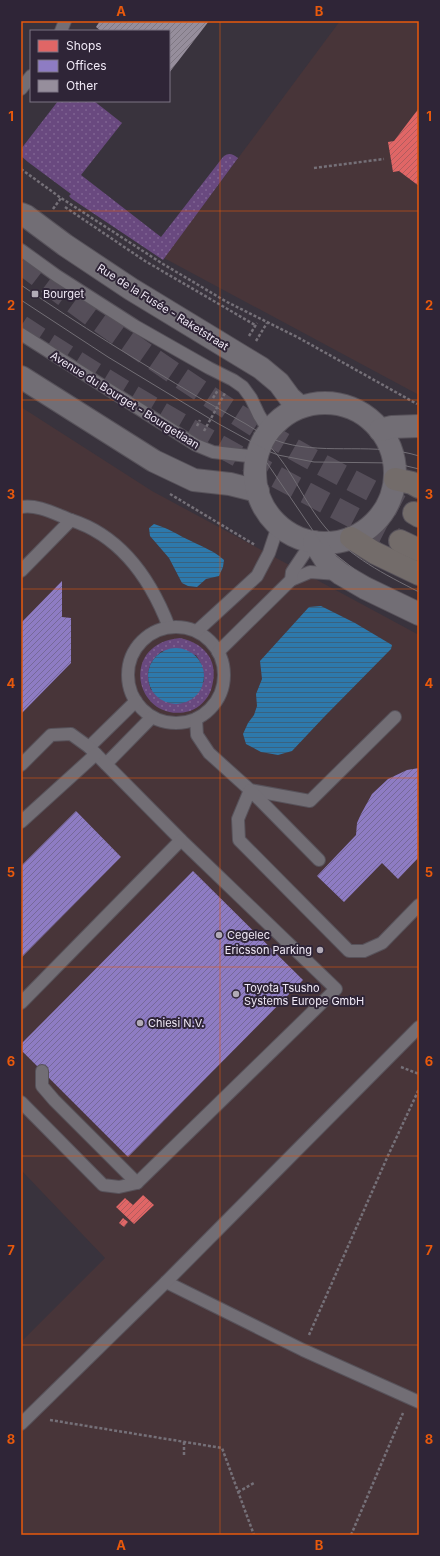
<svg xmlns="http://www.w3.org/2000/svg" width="440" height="1556" viewBox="0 0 440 1556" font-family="Inter,sans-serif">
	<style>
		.commercial { fill: #483539 }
		.grass { fill: url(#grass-dots); fill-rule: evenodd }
		.water { fill: url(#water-rules) }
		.shops { fill: url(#shops-hatch) }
		.offices { fill: url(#offices-hatch) }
		.building { fill: url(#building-hatch) }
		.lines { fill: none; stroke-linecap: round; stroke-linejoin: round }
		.trunk-tunnel { stroke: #554e59; stroke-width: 22; stroke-dasharray: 22 11; stroke-linecap: butt }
		.service-casing { stroke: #57525a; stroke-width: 14 }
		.tertiary-casing { stroke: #57525a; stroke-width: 24 }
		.trunk-casing { stroke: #57525a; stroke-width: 24 }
		.path { stroke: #757078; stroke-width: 2.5; stroke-dasharray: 3 2; stroke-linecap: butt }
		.service { stroke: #726e75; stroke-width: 12 }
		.tertiary { stroke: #726e75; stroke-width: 22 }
		.trunk { stroke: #736c6a; stroke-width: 22 }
		.tram { stroke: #726e75; stroke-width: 1 }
		.grid { fill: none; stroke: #e8590c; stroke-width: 1; stroke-opacity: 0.55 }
		.poi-dot { fill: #b1aab6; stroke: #2f2537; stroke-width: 1.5 }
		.labels { text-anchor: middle; stroke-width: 4; stroke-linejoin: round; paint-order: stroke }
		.poi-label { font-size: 11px; fill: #f1eaf7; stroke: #2f2537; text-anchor: start }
		.street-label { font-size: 11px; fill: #f1eaf7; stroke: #2f2537 }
		.neatline { fill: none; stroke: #e8590c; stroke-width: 1.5 }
		.grid-label { font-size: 13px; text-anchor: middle; font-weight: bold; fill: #e8590c }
	</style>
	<defs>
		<pattern id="grass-dots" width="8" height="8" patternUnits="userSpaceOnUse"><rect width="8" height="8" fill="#69497f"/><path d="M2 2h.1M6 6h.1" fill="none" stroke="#7f6392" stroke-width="1.8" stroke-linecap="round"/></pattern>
		<pattern id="water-rules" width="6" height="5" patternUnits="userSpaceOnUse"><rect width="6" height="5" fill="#2d79ac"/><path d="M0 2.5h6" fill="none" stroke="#396280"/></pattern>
		<pattern id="shops-hatch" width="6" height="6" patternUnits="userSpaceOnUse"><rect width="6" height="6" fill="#e06666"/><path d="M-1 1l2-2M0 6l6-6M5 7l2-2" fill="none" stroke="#b25c5e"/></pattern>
		<pattern id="offices-hatch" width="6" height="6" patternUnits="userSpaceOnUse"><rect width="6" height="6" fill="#8e7cc3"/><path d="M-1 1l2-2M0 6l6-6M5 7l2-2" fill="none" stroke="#766999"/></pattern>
		<pattern id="building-hatch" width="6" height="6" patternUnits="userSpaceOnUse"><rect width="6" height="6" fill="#968e9c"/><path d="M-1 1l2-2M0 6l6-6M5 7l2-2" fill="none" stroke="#7f7883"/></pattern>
	</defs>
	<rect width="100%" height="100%" fill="#39333d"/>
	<g class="commercial">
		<path d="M340,21H419V395L164,258Z"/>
		<path d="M21,407L152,491L419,635V1535H21V1342L105,1258L21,1170Z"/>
	</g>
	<g class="grass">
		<path d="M58,101H94L122,123L81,175L161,237L223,157C229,152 232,154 238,158L163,260L72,199L69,196L71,194L28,162L21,156V149Z"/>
		<path d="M180,638C207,644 220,663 211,690C208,699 199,708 190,711C137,726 116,644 180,638ZM162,651L196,655C202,664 204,671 204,682L151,690C145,674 148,662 162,651Z"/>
	</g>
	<g class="water">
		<path d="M154,524C168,528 178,535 191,541C203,547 214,551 224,560L223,567L219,576L206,579L197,587L188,586L182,583L169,558L150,536L149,528Z"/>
		<path d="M321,606L355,623L392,645L391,649L324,717L292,751L278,755L261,752L246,744L243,734L248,723L254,715L257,706L256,694L262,679L260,661L309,607Z"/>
		<circle cx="176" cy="676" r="28"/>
	</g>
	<g class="shops">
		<path d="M419,108V186L399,171L393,172L388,142L394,141Z"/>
		<path d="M143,1195L154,1205L134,1224L116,1207L125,1198L133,1205Z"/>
		<path d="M123,1218L128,1222L124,1227L119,1223Z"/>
	</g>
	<g class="offices">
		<path d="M62,581V617L71,618V663L21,714V623Z"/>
		<path d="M419,768V857L398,879L382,863L344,902L317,876L356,835L357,823L361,814L372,794L388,779L407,770Z"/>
		<path d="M76,811L121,857L21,958V866Z"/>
		<path d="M193,871L303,980L128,1157L21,1050V1044Z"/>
	</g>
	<path class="building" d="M100,21H209L169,73V31H101L96,27Z"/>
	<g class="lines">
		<g class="trunk-tunnel">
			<path d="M21,263C100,324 183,381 268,434C315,463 366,487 414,513"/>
			<path d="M21,326C142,406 271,476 400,541"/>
		</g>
		<g class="service-casing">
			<g id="service">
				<path d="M61,31L65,21"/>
				<path d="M21,89L31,76"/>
				<path d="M21,250L57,276L135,326L209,368L233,380L243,387L251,398L259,415L269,431"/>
				<path d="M21,334L196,445L213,452L257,457"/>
				<path d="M21,507C38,504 55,514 71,520"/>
				<path d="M21,571L71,520C121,536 151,580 169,627"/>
				<path d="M291,580L310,572L338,574"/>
				<circle cx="176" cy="675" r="48"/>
				<path d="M197,631L257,576L269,553L278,526"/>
				<path d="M218,652L291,580L292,572L312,542"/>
				<path d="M196,719L197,735L209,753L250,790L310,801L395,717"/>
				<path d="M89,747L136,701"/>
				<path d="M106,764L152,717"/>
				<path d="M21,765L51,735L71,734L89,747L181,840L336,989L137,1183L119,1187L103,1185L21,1102"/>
				<path d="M21,822L96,754"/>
				<path d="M319,860L250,790L238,819L239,840L349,951H364L382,943L419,905"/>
				<path d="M21,1003L181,840"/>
				<path d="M42,1071V1086L54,1100L137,1183"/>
				<path d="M166,1282L303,1350L419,1402"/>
				<path d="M21,1424L166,1282L419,1027"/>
			</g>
		</g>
		<g class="tertiary-casing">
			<g id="tertiary">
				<path d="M21,214L26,216L65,245L131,289L261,368L279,383L290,398L300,407"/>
				<path d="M21,377L154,461L194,480L230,484L258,491"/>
				<circle cx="325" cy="473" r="70"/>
				<path d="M380,430L392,427L419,426"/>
				<path d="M314,542L328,564L341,574L365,588L419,614"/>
			</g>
		</g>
		<g class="trunk-casing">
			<g id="trunk">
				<path d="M395,479L412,483L419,487"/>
				<path d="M414,513L419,516"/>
				<path d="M351,538L375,553L419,574"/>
				<path d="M400,541L419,550"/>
			</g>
		</g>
		<g class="path">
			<path d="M314,168L384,159"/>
			<path d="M21,169L61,198L163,264L227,302L299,338L417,404"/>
			<path d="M65,207L145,261L255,325"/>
			<path d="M53,209L61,198"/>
			<path d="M249,336L257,323"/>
			<path d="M256,341L267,323"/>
			<path d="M213,398L218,390"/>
			<path d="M197,426L200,420"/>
			<path d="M204,431L225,393"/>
			<path d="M170,494L255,545"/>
			<path d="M401,1067L419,1074"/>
			<path d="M309,1335L386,1160L419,1089"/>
			<path d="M50,1420L222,1448L254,1535"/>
			<path d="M184,1455V1442"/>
			<path d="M238,1492L254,1483"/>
			<path d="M351,1535L403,1413"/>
		</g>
		<use href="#service" class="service"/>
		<use href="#tertiary" class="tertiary"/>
		<use href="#trunk" class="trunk"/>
		<g class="tram">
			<path d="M21,285C79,325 138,361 198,397C214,406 230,415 246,424C257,431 270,439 284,443C329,455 375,442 419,456"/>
			<path d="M21,300L108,357L217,423L268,451L278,455L314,462L394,463L419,469"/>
			<path d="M254,433C288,456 299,496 325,527C350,557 384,574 419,592"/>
			<path d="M250,446L267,463L322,544L359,573L380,585L419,604"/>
		</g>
	</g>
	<path class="grid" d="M220,21V1535M21,211H419M21,400H419M21,589H419M21,778H419M21,967H419M21,1156H419M21,1345H419"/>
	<g class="poi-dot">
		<rect x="31" y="290" width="8" height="8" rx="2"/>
		<circle cx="219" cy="935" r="4"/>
		<circle cx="320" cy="950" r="4"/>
		<circle cx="236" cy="994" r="4"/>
		<circle cx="140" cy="1023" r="4"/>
	</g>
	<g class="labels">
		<g class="poi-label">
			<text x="43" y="298">Bourget</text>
			<text x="227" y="939">Cegelec</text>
			<text x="312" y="954" text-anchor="end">Ericsson Parking</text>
			<text x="244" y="992">Toyota Tsusho<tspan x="244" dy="13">Systems Europe GmbH</tspan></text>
			<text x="148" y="1027">Chiesi N.V.</text>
		</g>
		<g class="street-label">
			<text transform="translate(163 307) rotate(32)" y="4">Rue de la Fusée - Raketstraat</text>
			<text transform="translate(125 400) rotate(32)" y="4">Avenue du Bourget - Bourgetlaan</text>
		</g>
	</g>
	<rect width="440" height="1556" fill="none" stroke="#2f2537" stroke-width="44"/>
	<rect x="30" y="30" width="140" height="72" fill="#2f2537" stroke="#7d7484"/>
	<rect x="38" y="40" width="20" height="12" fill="#e06666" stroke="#7d7484"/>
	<text x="66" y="50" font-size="12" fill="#f1eaf7">Shops</text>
	<rect x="38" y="60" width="20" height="12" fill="#8e7cc3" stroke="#7d7484"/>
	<text x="66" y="70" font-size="12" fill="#f1eaf7">Offices</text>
	<rect x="38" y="80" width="20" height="12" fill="#968e9c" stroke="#7d7484"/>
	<text x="66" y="90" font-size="12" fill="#f1eaf7">Other</text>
	<rect x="22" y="22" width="396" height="1512" class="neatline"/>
	<g class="grid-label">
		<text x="121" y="16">A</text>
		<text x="319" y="16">B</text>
		<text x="11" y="121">1</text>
		<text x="429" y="121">1</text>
		<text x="11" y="310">2</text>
		<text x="429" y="310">2</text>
		<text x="11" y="499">3</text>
		<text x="429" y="499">3</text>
		<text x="11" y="688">4</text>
		<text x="429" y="688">4</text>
		<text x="11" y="877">5</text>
		<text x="429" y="877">5</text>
		<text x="11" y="1066">6</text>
		<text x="429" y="1066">6</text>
		<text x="11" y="1255">7</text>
		<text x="429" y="1255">7</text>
		<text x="11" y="1444">8</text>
		<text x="429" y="1444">8</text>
		<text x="121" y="1550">A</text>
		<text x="319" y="1550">B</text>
	</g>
</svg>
